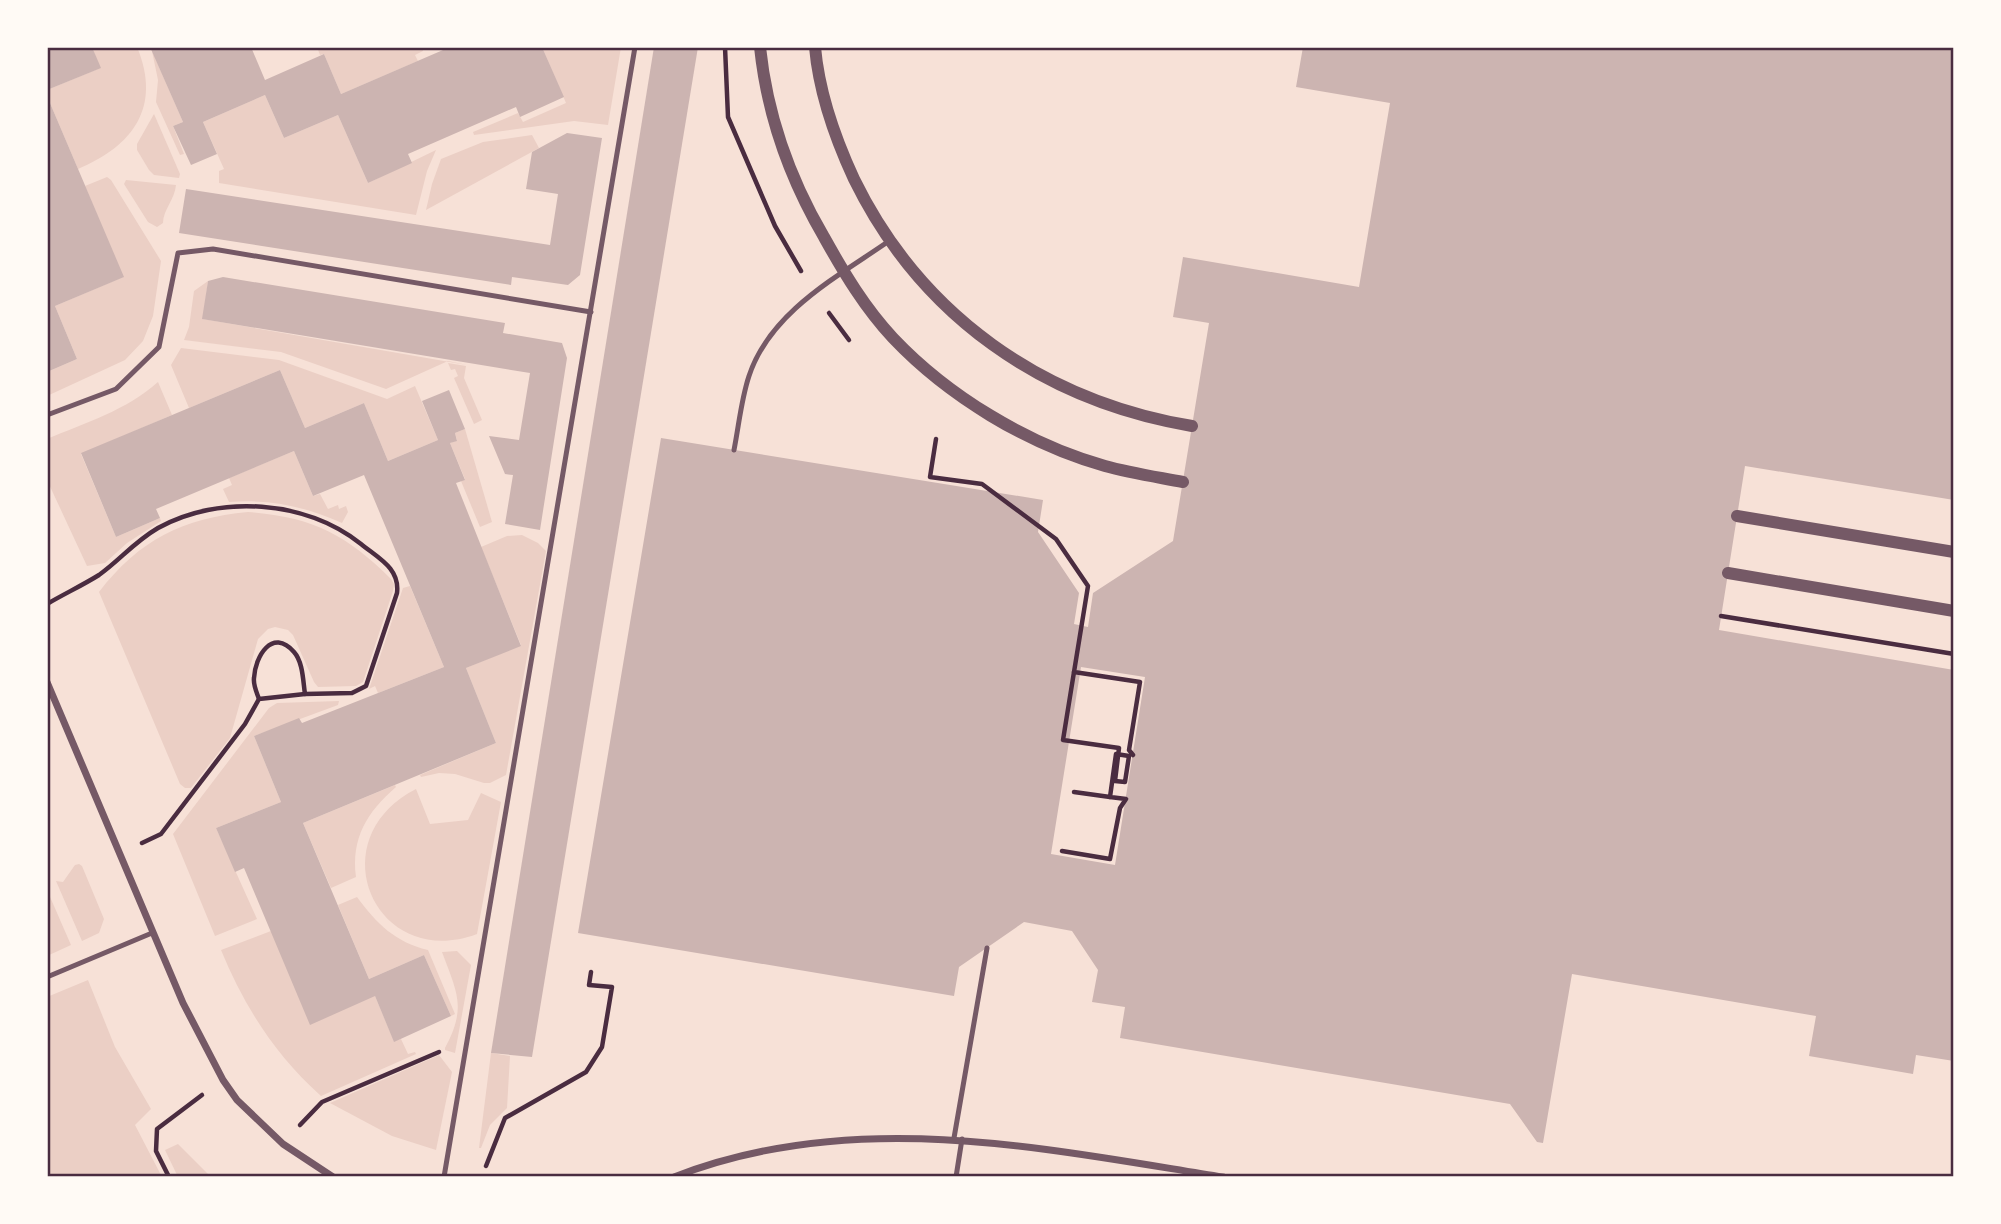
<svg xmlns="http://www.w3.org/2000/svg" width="2001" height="1224" viewBox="0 0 2001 1224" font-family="'Asap Condensed',sans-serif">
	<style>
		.green { fill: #ebcfc5 }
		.building { fill: #ccb4b1; fill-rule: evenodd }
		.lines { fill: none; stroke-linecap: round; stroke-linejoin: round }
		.path { stroke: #4a2c40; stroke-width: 4.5 }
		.service { stroke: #755966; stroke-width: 5 }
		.minor { stroke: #755966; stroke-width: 7 }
		.tertiary { stroke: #755966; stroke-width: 12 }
		.neatline { fill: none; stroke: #4a2c40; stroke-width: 2.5 }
	</style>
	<rect width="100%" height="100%" fill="#f7e1d7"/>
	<g class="green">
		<path d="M92,47H137C162,107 133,146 78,169L47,96V90L100,68Z"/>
		<path d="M317,47H422L423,51L415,55L418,61L341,94L324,54L320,55Z"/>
		<path d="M542,47H621L608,125L574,121L474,135L473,132L518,113L523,122L566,103Z"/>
		<path d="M152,51L183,122L173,126L184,154L180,155L156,102L158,80Z"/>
		<path d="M265,95L284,138L338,115L368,183L436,150L427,171L416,215L219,183V171L224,169L203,122Z"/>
		<path d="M154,114L180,174L179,178L154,175L149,170L137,150V144Z"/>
		<path d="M532,135L539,148L426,210L432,184L441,159L483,142Z"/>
		<path d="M107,177L111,180L161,261L153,316L143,341L125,360L47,396V372L77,359L55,306L123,277L85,186Z"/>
		<path d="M126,180L176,185C175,199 163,210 163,223L157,227L148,222L124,184Z"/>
		<path d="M208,281L203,319L467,365L448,361L386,389L281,352L184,340L189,327L194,291Z"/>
		<path d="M181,348L279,360L387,399L415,386L438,440L388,461L364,403L305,428L280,370L189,408L171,365Z"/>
		<path d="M448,363L466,366L464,378L482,420L474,424L454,378L458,376L455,369L451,370Z"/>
		<path d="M158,382L172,415L81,454L116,537L160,518L161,521L127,543L105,563L87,566L47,480V439C85,423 127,410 158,382Z"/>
		<path d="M465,429L492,522L480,527L461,481L465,479L450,443L457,440L455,433Z"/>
		<path d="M294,451L313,496L320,494L328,509L338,505L339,509L346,506L348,512L342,523C304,506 270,499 229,502L223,489L232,485L229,478Z"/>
		<path d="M248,512C312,517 346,534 391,579L394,584L393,591L363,682L356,686L318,687L314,682L293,635L288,630L275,627L268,629L258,639L230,738L191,788H185L180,784L99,592C139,540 183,518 248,512Z"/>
		<path d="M522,535L538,543L546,551L506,775L490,783H484L455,774L439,773L421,777L420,775L496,743L466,668L521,645L481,547L507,536Z"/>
		<path d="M410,586L444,667L378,693L375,686L369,689L403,588Z"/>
		<path d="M339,701L338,705L254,736L281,802L216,828L257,919L215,936L173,834L269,708L277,703Z"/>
		<path d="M395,785L396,787C367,812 351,838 356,877L331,888L303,823Z"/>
		<path d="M416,789L430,824L468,820L481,793L501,802L477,934C376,972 317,840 416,789Z"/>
		<path d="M79,864L82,866L104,919L99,933L82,941L56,881L63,882L75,865Z"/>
		<path d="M47,890L71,945L47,956Z"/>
		<path d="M357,897C377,924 395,942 428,950L455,1014L451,1016L424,955L369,979L338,905Z"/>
		<path d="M271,931L375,996L394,1041L401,1039L408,1054L415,1052L416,1054L321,1096C275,1055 244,1006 221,950Z"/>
		<path d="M457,951L471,965L455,1053L445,1050V1048C467,1007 457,993 442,952Z"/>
		<path d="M88,980L115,1047L151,1109L135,1125L162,1177H47V997Z"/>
		<path d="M491,1053L510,1056L507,1108L490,1125L481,1148H479Z"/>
		<path d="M439,1055L452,1072L436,1150L392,1136L330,1103Z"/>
		<path d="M178,1144L211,1177H178L165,1150Z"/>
	</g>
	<g class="building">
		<path d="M47,47H92L101,68L47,90Z"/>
		<path d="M150,47H251L265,80L324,54L341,94L450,47H542L564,97L520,117L516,107L408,154L412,163L368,183L338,115L284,138L265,95L203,122L217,154L191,165L173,126L183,122Z"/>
		<path d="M654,47H698L532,1057L491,1053Z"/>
		<path d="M1303,47H1954V500L1745,466L1719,630L1954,670V1061L1916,1055L1913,1074L1809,1056L1816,1016L1572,974L1543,1143L1537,1142L1510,1104L1120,1038L1125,1007L1092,1002L1098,970L1072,931L1024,922L959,967L954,996L578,933L661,438L1043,500L1038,532L1079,593L1074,624L1088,627L1093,593L1173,541L1209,323L1173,317L1183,257L1359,287L1390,103L1296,87ZM1081,667L1145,677L1115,865L1051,854Z"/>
		<path d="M47,96L124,277L55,306L77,359L47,372Z"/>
		<path d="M567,133L602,138L580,275L568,285L512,277L511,285L179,233L186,189L550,245L558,194L526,189L532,152Z"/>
		<path d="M223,277L505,323L503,333L562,343L567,358L540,530L505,524L513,475L505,474L489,436L519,440L530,373L202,319L208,281Z"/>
		<path d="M280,370L305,428L364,403L388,461L438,440L422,401L449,390L465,429L455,433L457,441L450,443L465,480L456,483L521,646L466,668L496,743L303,823L369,979L424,955L451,1016L394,1042L375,996L310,1025L244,868L235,872L216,828L281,802L254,736L299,718L302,723L444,667L364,475L313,496L294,451L156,509L160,518L116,537L81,453Z"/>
	</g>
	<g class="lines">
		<g class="path">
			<path d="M725,47L728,117L775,226L801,271"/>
			<path d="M829,313L849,340"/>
			<path d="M936,439L930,477L982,484L1056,539L1088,586L1074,672L1140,682L1129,750L1133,755"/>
			<path d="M47,604C64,594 83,585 99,575C120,560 134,542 158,528C219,494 306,500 361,544C378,558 400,568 397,593L366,686L352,693L305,694L259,699L245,724L161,834L142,843"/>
			<path d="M1721,616L1954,654"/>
			<path d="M259,699C257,693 253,685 254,678C255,657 272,627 294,652C303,662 303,681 305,694"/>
			<path d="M1074,792L1110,797"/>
			<path d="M1062,851L1110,859L1120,808L1126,799L1110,797L1116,754L1129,756L1125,782L1115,781L1119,748L1063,740L1074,672"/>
			<path d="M300,1125L322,1102L439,1052"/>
			<path d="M486,1166L505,1118L586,1072L602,1047L612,987L589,985L591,972"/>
			<path d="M169,1177L156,1151L157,1129L202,1095"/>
		</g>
		<g class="service">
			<path d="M47,415L116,389L159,347L178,253L213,249L591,312"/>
			<path d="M734,450C739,425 741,400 749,376C770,312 837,277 889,241"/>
			<path d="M47,977L152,933"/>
			<path d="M954,1138L987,948"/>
			<path d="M444,1177L635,47"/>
			<path d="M956,1177L962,1139"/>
		</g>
		<g class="minor">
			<path d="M47,682L183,1003L223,1080L237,1100L283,1144L333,1177"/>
			<path d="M674,1177C853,1107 1040,1148 1223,1177"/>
		</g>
		<g class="tertiary">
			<path d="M760,47C767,114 790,179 824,237C844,273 865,308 893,338C948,396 1027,444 1105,466C1130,473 1157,477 1183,482"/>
			<path d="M815,47C819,93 835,138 854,179C921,316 1043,401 1192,426"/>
			<path d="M1737,516L1954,552"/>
			<path d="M1728,573L1954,611"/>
		</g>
	</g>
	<rect width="2001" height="1224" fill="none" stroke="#fffaf5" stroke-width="98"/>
	<rect x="49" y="49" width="1903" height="1126" class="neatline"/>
</svg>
